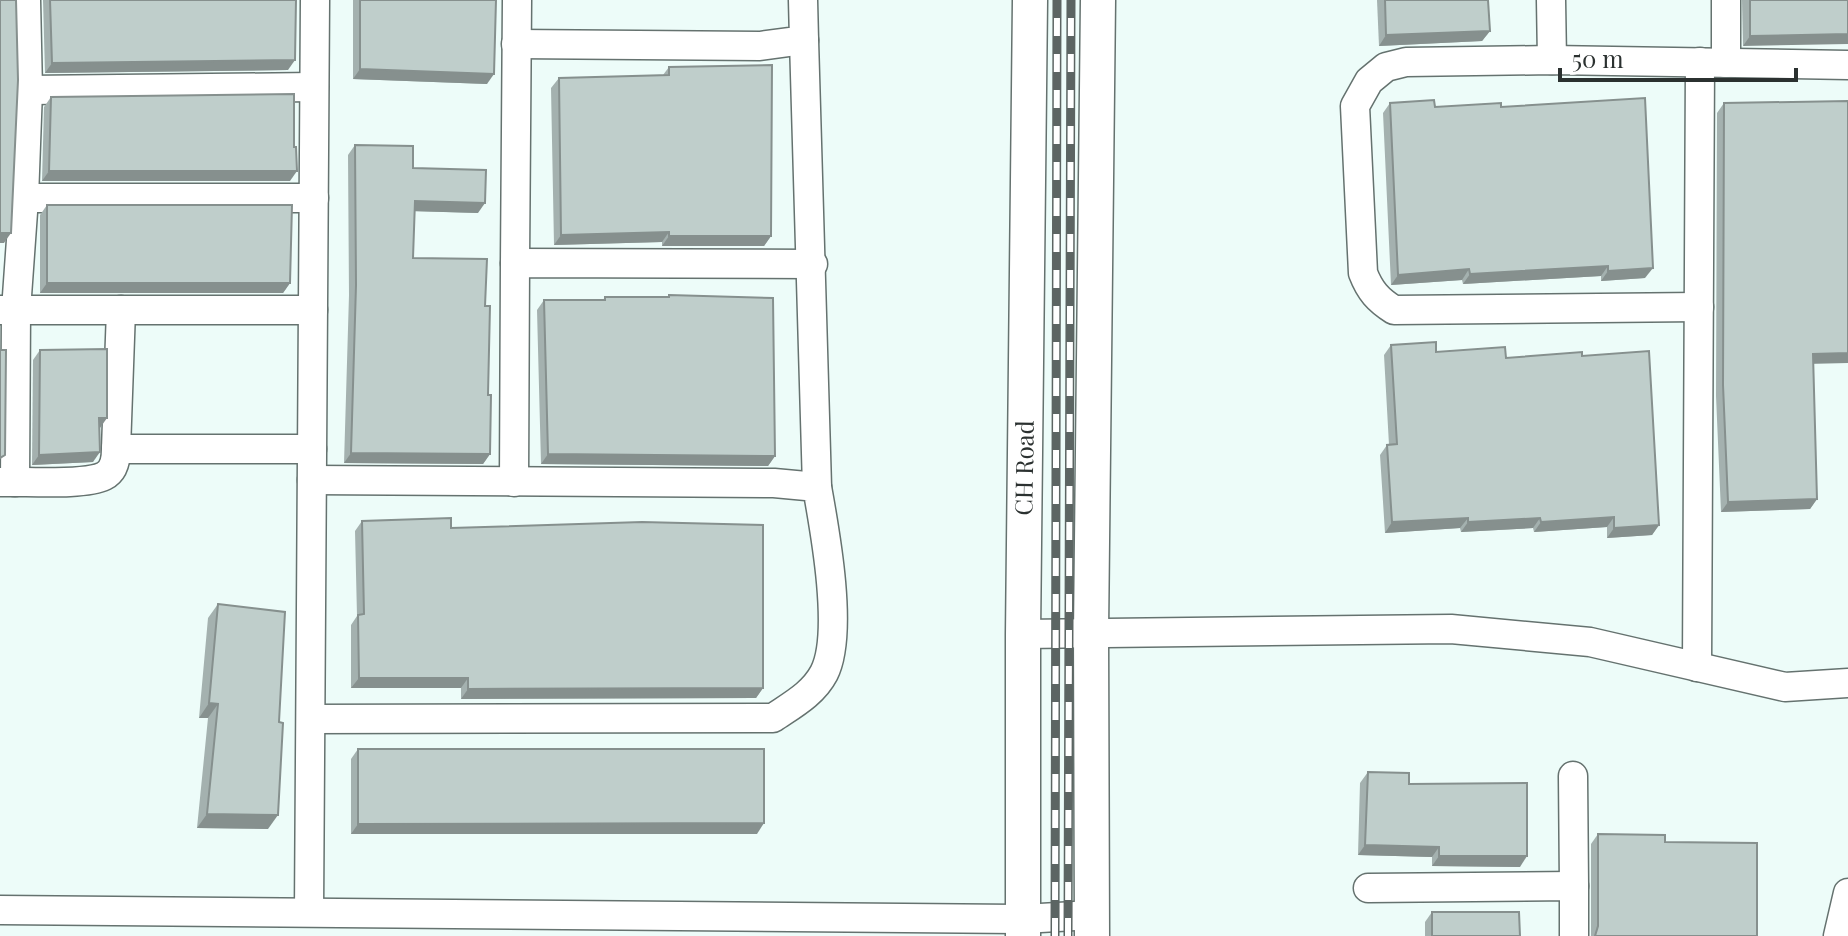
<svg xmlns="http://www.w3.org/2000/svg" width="1848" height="936" viewBox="0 0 1848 936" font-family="'Playfair Display',serif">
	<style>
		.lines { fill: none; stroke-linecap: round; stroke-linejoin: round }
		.minor-casing { stroke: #65726f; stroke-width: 31 }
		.tertiary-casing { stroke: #65726f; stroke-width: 37 }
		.minor { stroke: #fff; stroke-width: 28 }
		.tertiary { stroke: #fff; stroke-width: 34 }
		.rail-casing { stroke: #5c6563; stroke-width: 9 }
		.rail { stroke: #fff; stroke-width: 6; stroke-dasharray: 18; stroke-linecap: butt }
		.wall { fill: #a4b1af }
		.shaded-wall { fill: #86908e }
		.building { fill: #bfcecb; stroke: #86908e; stroke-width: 2 }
		.labels { text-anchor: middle; stroke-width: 8; stroke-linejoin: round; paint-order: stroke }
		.street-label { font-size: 24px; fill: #2b3130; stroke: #fff }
	</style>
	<rect width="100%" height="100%" fill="#edfcf9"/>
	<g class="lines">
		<g class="minor-casing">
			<g id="minor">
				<path d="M1551,0L1552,60"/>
				<path d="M804,40L817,487"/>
				<path d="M516,44L760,46L804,40L803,0"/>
				<path d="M1726,63V0"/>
				<path d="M28,90L314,87"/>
				<path d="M24,198H314"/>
				<path d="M515,263L517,0"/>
				<path d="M1699,307L1394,310C1378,300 1370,291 1363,273L1355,106L1369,81L1386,67L1406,62L1552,60L1848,65"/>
				<path d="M0,310H313"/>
				<path d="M121,310L116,449H312"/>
				<path d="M0,482C24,481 84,486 104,476C114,471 116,460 116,449"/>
				<path d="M15,482L16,310L24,198L28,90L26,0"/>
				<path d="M514,482L515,263L813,264"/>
				<path d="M1023,634L1451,629L1590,642L1785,687L1848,683"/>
				<path d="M1697,667L1700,62"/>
				<path d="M311,719L773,718C792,705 813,694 824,673C844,634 825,531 817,487L774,483L312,480"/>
				<path d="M1573,776L1574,886"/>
				<path d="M1368,888L1574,886V936"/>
				<path d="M0,910L1023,919L1092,915"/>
				<path d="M309,912L315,0"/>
				<path d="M1838,936L1848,893"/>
			</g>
		</g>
		<g class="tertiary-casing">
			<g id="tertiary">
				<path d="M1023,936V634L1030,0"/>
				<path d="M1092,936L1091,632L1098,0"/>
			</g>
		</g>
		<use href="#minor" class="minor"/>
		<use href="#tertiary" class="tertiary"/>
		<g class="rail-casing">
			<g id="rail">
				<path d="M1055,936L1057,0"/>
				<path d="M1068,936L1071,0"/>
			</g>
		</g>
		<use href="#rail" class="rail"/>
	</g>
	<g class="wall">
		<path d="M43,0H296L288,70L45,73Z"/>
		<path d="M353,0H496L487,84L353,79Z"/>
		<path d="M1377,0H1488L1490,31L1482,41L1379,46Z"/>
		<path d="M1742,0H1848L1743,46Z"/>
		<path d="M669,67L771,236L764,246H662V242L554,245L551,88L559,78L663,75Z"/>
		<path d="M51,97L290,181H42L44,107Z"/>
		<path d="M1848,101V363H1813L1817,499L1810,509L1721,512L1716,396L1717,113L1724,103Z"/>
		<path d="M1390,103L1435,107H1501L1645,278L1601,281V276L1463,284L1462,280L1391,285L1383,113Z"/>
		<path d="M355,145L413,168L478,213L414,211L413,258L485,306L490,454L483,464L344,463L349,295L348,155Z"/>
		<path d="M47,205L290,283L283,293H40V215Z"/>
		<path d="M669,295L775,456L768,466L541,464L537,310L544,300H603L605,297H667Z"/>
		<path d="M1391,345L1436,352L1506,358L1582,356L1659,525L1652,535L1607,538V527L1534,532L1533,528L1461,532L1460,528L1385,533L1380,455L1387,445H1389L1384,355Z"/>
		<path d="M40,350L100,428L93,462L32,465L33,360Z"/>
		<path d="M362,521L451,528L763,688L756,698L461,699V688H351V625L357,616L355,531Z"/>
		<path d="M218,604L268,829L197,828L208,718H199L208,618Z"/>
		<path d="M358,749L757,834H351V759Z"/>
		<path d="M1368,772L1409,784L1520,867L1432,866V857L1358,855L1360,783Z"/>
		<path d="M1598,834L1665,842L1757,936H1591V844Z"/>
		<path d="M1432,912L1520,936H1425V922Z"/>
	</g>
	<g class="shaded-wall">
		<path d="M1490,31L1482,41L1379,46L1386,35Z"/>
		<path d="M1848,34V44L1743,46L1750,36Z"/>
		<path d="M295,60L288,70L45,73L52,63Z"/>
		<path d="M360,69L494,74L487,84L353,79Z"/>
		<path d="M49,171H297L290,181H42Z"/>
		<path d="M415,201L485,203L478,213L408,211Z"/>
		<path d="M669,232L662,242L554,245L561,235Z"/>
		<path d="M0,233H11L4,243H0Z"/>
		<path d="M669,236H771L764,246H662Z"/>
		<path d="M1608,266L1601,276L1463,284L1470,274Z"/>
		<path d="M1653,268L1645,278L1601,281L1608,271Z"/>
		<path d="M1469,269L1462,280L1391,285L1398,275Z"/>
		<path d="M47,283H290L283,293H40Z"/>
		<path d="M1848,353V363L1806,364L1813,354Z"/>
		<path d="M99,418H107L100,428Z"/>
		<path d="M100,452L93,462L32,465L39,455Z"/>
		<path d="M351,453L490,454L483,464L344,463Z"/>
		<path d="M548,454L775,456L768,466L541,464Z"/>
		<path d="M1817,499L1810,509L1721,512L1728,502Z"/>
		<path d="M1614,517L1607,527L1534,532L1541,522Z"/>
		<path d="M1468,518L1460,528L1385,533L1392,522Z"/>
		<path d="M1540,518L1533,528L1461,532L1468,522Z"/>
		<path d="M1659,525L1652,535L1607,538L1614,528Z"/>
		<path d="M359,678H468L461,688H351Z"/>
		<path d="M763,688L756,698L461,699L468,689Z"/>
		<path d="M209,703L218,704L208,718H199Z"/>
		<path d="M207,814L278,815L268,829L197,828Z"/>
		<path d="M764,823L757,834H351L358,824Z"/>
		<path d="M1365,845L1439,847L1432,857L1358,855Z"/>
		<path d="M1439,856H1527L1520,867L1432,866Z"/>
	</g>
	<g class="building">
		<path d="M0,0H16L18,80L11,233H0Z"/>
		<path d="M50,0H296L295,60L52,63Z"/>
		<path d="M360,0H496L494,74L360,69Z"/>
		<path d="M1385,0H1488L1490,31L1386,35Z"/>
		<path d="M1750,0H1848V34L1750,36Z"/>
		<path d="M772,65L771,236H669V232L561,235L559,78L669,75V67Z"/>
		<path d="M294,94V147H296L297,171H49L51,97Z"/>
		<path d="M1645,98L1653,268L1608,271V266L1470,274L1469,269L1398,275L1390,103L1434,100L1435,107L1501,103V107Z"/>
		<path d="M1848,101V353L1813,354L1817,499L1728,502L1723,385L1724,103Z"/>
		<path d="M355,145L413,146V168L486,170L485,203L415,201L413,258L487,259L485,306H490L488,395H491L490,454L351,453L356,285Z"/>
		<path d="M47,205H292L290,283H47Z"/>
		<path d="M669,295L773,298L775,456L548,454L544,300H605V297H669Z"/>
		<path d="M1436,342V352L1505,347L1506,358L1582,352V356L1649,351L1659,525L1614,528V517L1541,522L1540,518L1468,522V518L1392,522L1387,445L1397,444L1391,345Z"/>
		<path d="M107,349V418H99L100,452L39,455L40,350Z"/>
		<path d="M0,350H6L5,455L0,458Z"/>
		<path d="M451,518V528L642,522L763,525V688L468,689V678H359L358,615L364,614L362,521Z"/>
		<path d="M218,604L285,612L279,722L283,723L278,815L207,814L218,704L209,703Z"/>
		<path d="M358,749H764V823L358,824Z"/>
		<path d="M1368,772L1409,773V784L1527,783V856H1439V847L1365,845Z"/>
		<path d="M1598,834L1665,835V842L1757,843V936H1595L1598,926Z"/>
		<path d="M1432,912H1519L1520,936H1432Z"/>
	</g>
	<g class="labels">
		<g class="street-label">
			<text transform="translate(1025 468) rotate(-89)" y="8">CH Road</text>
		</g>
	</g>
	<path d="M1560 68v12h236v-12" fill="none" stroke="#2b3130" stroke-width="4"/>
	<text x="1572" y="68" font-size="24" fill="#2b3130" stroke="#ffffff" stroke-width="6" paint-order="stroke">50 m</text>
</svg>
